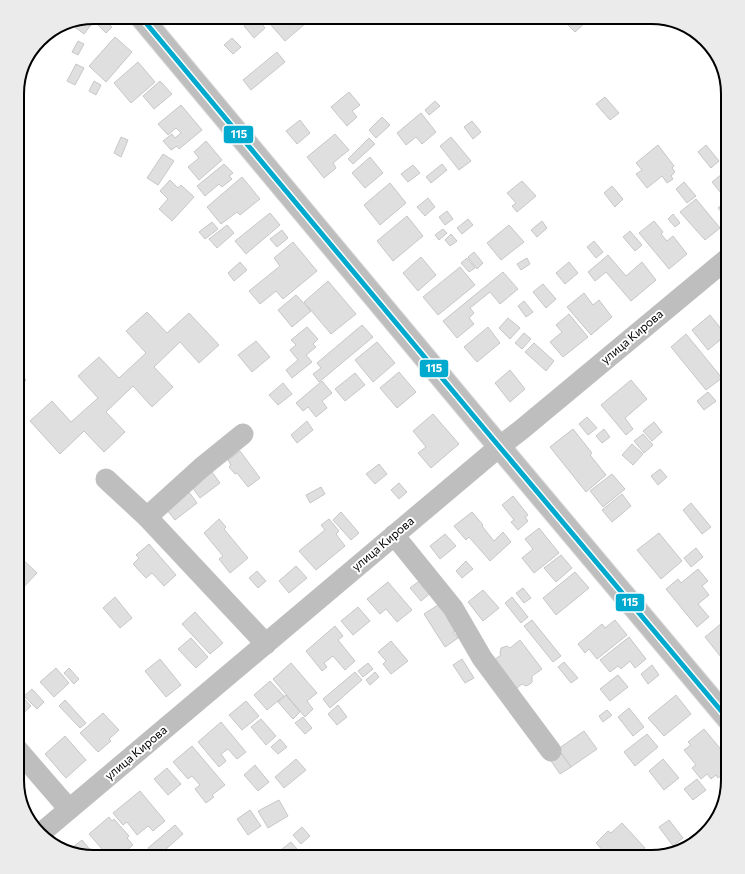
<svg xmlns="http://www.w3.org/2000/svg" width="745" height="874" viewBox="0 0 745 874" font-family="Commissioner,sans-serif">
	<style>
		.building { fill: #dfdfdf; stroke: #c7c7c7 }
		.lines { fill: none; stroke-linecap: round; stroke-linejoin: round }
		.major-casing { stroke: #dbdbdb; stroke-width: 24 }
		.minor { stroke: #bebebe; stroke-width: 21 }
		.major { stroke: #bebebe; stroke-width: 22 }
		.bus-1-casing { stroke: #fff; stroke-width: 8 }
		.bus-1 { stroke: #00a9ce; stroke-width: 5 }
		.labels { text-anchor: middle; stroke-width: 4; stroke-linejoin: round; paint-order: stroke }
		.street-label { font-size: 12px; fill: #000; stroke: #fff }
		.rim { fill: none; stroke: #000; stroke-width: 2 }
		.line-badge { stroke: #fff; stroke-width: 1.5 }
		.badge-label { font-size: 11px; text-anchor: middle; font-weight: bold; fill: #fff }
	</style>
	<rect width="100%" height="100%" fill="#fff"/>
	<g class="building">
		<path d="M94,17H97L84,34L72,25Z"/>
		<path d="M254,17H256L265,28L254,38L244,26Z"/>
		<path d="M278,17H290L293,20L297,17H313L285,41L270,24Z"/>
		<path d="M549,17H560L555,23Z"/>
		<path d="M577,17H581L585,23L575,32L568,25Z"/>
		<path d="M103,19L112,27L106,33L97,24Z"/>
		<path d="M115,37L132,52L106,82L89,66Z"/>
		<path d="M232,38L241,47L233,54L224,45Z"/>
		<path d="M78,41L84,44L78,55L72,52Z"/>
		<path d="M277,52L285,62L251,90L243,80Z"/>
		<path d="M138,62L155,82L131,103L114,83Z"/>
		<path d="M76,64L84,68L75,85L67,81Z"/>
		<path d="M94,81L101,85L96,95L89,91Z"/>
		<path d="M160,81L172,94L154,109L143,96Z"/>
		<path d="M349,92L360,105L352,111L357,117L347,126L331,107Z"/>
		<path d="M605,97L619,113L610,120L596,104Z"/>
		<path d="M435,101L440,106L429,115L425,110Z"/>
		<path d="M181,105L202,130L179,149L177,146L171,150L163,141L172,134L175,138L181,133L176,128L168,135L158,124Z"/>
		<path d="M421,113L436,132L422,144L416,137L406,145L397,133Z"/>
		<path d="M382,117L390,125L376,138L369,130Z"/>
		<path d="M300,120L310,133L297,144L286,131Z"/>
		<path d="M472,121L481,132L473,139L464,127Z"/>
		<path d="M335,134L349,150L333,163L336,168L324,178L307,157Z"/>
		<path d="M121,137L128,140L121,157L114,153Z"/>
		<path d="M451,137L471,161L459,170L440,146Z"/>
		<path d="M369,138L375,144L353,164L348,159Z"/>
		<path d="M206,141L222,160L199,180L188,167L199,158L194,152Z"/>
		<path d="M658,145L674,166L672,168L675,172L671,176L673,179L667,183L662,176L647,188L636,174L642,170L636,163Z"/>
		<path d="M706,145L719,161L711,168L698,152Z"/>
		<path d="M163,154L174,161L158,185L147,178Z"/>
		<path d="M370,157L383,173L365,188L352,173Z"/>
		<path d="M224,164L233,173L229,176L232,179L222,187L219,184L205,196L197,186Z"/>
		<path d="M442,164L447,170L431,183L426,177Z"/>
		<path d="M413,165L420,173L408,182L401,174Z"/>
		<path d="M722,174L728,181V195L725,198L712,182Z"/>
		<path d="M242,177L260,199L240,215L237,212L221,224L207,207Z"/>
		<path d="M170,180L178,188L181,185L194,197L172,221L159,209L168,199L160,191Z"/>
		<path d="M522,181L536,196L517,212L512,206L516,203L507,193Z"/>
		<path d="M684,182L696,196L687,203L676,189Z"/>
		<path d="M390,183L406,203L380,225L364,205Z"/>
		<path d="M612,186L623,199L615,207L604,193Z"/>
		<path d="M428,198L435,207L425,216L417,207Z"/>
		<path d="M696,199L720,228L705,240L680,212Z"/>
		<path d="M728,199V220L718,208Z"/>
		<path d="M447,211L453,219L445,225L439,217Z"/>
		<path d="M270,213L280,225L246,254L235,241Z"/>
		<path d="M673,214L680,223L675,227L668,219Z"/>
		<path d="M407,216L423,236L393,261L377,241Z"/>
		<path d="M468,219L473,225L462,234L457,228Z"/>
		<path d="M542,221L547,228L537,237L531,230Z"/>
		<path d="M654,221L663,232L661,234L667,241L673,236L687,254L669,269L639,233Z"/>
		<path d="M212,222L218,229L205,239L199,232Z"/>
		<path d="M227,225L234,233L217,248L209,239Z"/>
		<path d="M509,225L524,242L501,260L487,243Z"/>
		<path d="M443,229L447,233L439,240L435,235Z"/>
		<path d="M282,230L288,238L277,247L270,239Z"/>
		<path d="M630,231L642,245L635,251L623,237Z"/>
		<path d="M451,234L457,241L450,246L445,240Z"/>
		<path d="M594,241L603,252L596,258L587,247Z"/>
		<path d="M293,242L317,271L283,299L276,291L260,304L249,291L280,266L274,258Z"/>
		<path d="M474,252L483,263L477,269L468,257Z"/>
		<path d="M608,255L626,276L642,262L656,280L631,301L606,272L595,281L588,272Z"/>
		<path d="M421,257L436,275L418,291L403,273Z"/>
		<path d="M467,258L475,268L469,272L461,263Z"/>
		<path d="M527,258L530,264L521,270L517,264Z"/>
		<path d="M240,262L247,270L234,281L228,273Z"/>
		<path d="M569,262L578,273L565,284L556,273Z"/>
		<path d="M460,267L475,285L438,315L423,297Z"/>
		<path d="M503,272L518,289L500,304L490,292L470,308L474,313L469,318L474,324L457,338L443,321Z"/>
		<path d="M328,281L356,314L331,334L304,302Z"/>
		<path d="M543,284L556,299L546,308L533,292Z"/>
		<path d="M584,293L593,305L599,300L612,317L591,335L567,307Z"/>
		<path d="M296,295L311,311L292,327L278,310Z"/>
		<path d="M524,301L533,312L526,317L518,306Z"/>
		<path d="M147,312L167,333L189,313L219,345L199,363L180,342L154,367L173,387L152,407L133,386L106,412L125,432L104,452L84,431L60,454L30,421L52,401L71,422L98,398L78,376L99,357L119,378L146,353L126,331Z"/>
		<path d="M569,314L588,337L563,357L550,342L562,332L556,325Z"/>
		<path d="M710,315L726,335L708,350L692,330Z"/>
		<path d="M508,318L520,328L510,339L499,328Z"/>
		<path d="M362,325L373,337L319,382L313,374L321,368L317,363Z"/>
		<path d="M307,327L318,339L313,344L316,347L306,355L312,362L292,378L286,370L298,360L290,350L296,345L291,340Z"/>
		<path d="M488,327L500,343L477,362L464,347Z"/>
		<path d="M524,333L531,339L522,349L515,343Z"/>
		<path d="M686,334L722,378L706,390L671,347Z"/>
		<path d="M256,341L270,357L252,372L238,355Z"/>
		<path d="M377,342L395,363L373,382L355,360Z"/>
		<path d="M534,343L554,361L546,371L525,352Z"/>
		<path d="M510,370L525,389L510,402L495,383Z"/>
		<path d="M19,372L26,380L17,388V373Z"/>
		<path d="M399,372L416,392L397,408L380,388Z"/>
		<path d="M355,373L365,385L345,401L335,389Z"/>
		<path d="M631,380L647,399L625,418L633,429L626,435L601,405Z"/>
		<path d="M322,381L332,393L322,401L327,408L316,417L308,407L303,411L296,403Z"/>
		<path d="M283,383L292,394L278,405L269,395Z"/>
		<path d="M708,392L716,401L704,410L697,401Z"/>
		<path d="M433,414L459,444L431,468L418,453L426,447L413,431Z"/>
		<path d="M587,417L597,428L588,435L579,424Z"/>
		<path d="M307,421L313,430L297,443L291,435Z"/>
		<path d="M654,422L662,432L652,441L643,431Z"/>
		<path d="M573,429L592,453L590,455L606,475L586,492L550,447Z"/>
		<path d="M604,429L610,437L602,443L596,436Z"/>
		<path d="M643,434L653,445L644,453L634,441Z"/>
		<path d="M632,444L643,454L633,465L622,455Z"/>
		<path d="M240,451L260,478L248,487L237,473L235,474L229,467L231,465L228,460Z"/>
		<path d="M379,464L387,474L375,484L366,474Z"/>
		<path d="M660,469L667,477L658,485L651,476Z"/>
		<path d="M212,472L220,483L200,498L192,487Z"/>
		<path d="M612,474L625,489L603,507L590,491Z"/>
		<path d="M399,483L407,492L399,499L391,490Z"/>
		<path d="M321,487L325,494L310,503L306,495Z"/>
		<path d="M728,488V504L721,494Z"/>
		<path d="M189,492L197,503L175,520L166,509Z"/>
		<path d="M622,494L631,506L612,522L602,510Z"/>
		<path d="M513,496L528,515L525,517L528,521L518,530L511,522L514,520L502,505Z"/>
		<path d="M691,503L711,527L702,534L683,510Z"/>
		<path d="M341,512L359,533L351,540L333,520Z"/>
		<path d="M472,512L483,525L482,526L494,541L503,532L511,542L490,561L469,537L466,540L454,526Z"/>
		<path d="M219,519L226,527L224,529L248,558L230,573L219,559L223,556L204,533Z"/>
		<path d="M329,519L339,531L336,534L345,546L316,570L299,551L325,530L321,525Z"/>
		<path d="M539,528L559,553L534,573L522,558L533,549L525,539Z"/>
		<path d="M659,533L682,561L661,579L637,550Z"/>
		<path d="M445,534L456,546L440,559L430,546Z"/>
		<path d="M149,544L176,575L164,586L152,573L146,578L133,564L139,558L136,555Z"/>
		<path d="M696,548L703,557L691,567L684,558Z"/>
		<path d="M17,554L37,573L17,594Z"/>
		<path d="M561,555L572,568L556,582L544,568Z"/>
		<path d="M728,555V565L723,559Z"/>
		<path d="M466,561L473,569L462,578L456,571Z"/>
		<path d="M296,566L307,578L289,593L279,581Z"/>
		<path d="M698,569L708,581L702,586L709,595L698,604L709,617L697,627L666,589L678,579L681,583Z"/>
		<path d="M257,571L266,581L258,588L249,578Z"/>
		<path d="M575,572L589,588L556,615L543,598Z"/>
		<path d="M423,578L433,591L421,601L410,588Z"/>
		<path d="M388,582L412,610L397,622L386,609L380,614L367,599Z"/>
		<path d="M523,588L531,598L524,603L516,593Z"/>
		<path d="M483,590L499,608L483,621L468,602Z"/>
		<path d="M115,597L132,618L120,628L103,608Z"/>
		<path d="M512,597L528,617L521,623L505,603Z"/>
		<path d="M444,601L461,628L453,632L458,638L445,647L424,614Z"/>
		<path d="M358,607L370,621L353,635L341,621Z"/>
		<path d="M195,612L223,643L210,654L182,624Z"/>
		<path d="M728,618V651L721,657L705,637Z"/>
		<path d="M532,620L561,656L553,662L524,626Z"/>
		<path d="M615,620L627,635L597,659L589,649L585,653L578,644L602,624L605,628Z"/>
		<path d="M335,626L343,636L338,640L355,661L345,670L333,656L324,663L327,667L322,671L306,651Z"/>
		<path d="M629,637L646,659L635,668L630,661L621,669L618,666L610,672L600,660Z"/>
		<path d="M191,638L208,657L196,668L178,649Z"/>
		<path d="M520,640L542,669L532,676V682L530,684L526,686L522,684L513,691L491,662L501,655L500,653L501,648L507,646L510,648Z"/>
		<path d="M391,641L408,661L391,674L383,664L386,661L378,652Z"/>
		<path d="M160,659L181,685L166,697L145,671Z"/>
		<path d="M462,659L474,678L465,683L453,665Z"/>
		<path d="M564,662L578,678L571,683L558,667Z"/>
		<path d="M291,663L317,693L307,701L313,709L305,717L273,679Z"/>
		<path d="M368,663L373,669L363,677L358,671Z"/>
		<path d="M652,665L659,675L648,684L641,674Z"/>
		<path d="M56,668L69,683L54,697L40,682Z"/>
		<path d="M69,668L79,679L74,684L64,673Z"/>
		<path d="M355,672L362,680L330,708L323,699Z"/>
		<path d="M375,672L379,677L370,685L366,680Z"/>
		<path d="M618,675L628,687L610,701L600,689Z"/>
		<path d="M270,681L284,696L267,710L254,695Z"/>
		<path d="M32,689L44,702L37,709L24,696Z"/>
		<path d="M17,691L31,706L19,717L17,715Z"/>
		<path d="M286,695L300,712L293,719L278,702Z"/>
		<path d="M676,695L691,714L664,736L648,718Z"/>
		<path d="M65,700L86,723L80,728L59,706Z"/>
		<path d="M246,701L259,716L242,730L229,715Z"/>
		<path d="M338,705L347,717L337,725L328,714Z"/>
		<path d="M629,708L644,727L633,736L618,717Z"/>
		<path d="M607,710L612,715L603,722L599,716Z"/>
		<path d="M103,713L119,730L109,739L111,741L98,752L80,733Z"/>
		<path d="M303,717L312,728L305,734L295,723Z"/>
		<path d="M261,719L276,736L266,745L251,727Z"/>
		<path d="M221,722L246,752L237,759L228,749L221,754L226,761L219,767L198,742Z"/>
		<path d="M704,729L728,758V770L718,778L716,775L711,779L707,774L701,779L692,768L696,765L684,750L691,745L688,742Z"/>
		<path d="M584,731L597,749L571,767L558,749Z"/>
		<path d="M647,734L658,747L635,766L624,752Z"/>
		<path d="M65,736L86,760L66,778L45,754Z"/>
		<path d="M280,739L287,747L278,754L271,747Z"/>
		<path d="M192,746L225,785L212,795L214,797L206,803L195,789L200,785L192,776L188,779L173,762Z"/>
		<path d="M561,753L571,767L560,774L551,761Z"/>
		<path d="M296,759L306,770L284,788L275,777Z"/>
		<path d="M663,759L679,778L664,790L649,771Z"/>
		<path d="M255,765L269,782L258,791L244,775Z"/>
		<path d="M167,768L181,784L168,795L154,779Z"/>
		<path d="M697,779L706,790L693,800L684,789Z"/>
		<path d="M140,791L165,821L153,831L148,826L137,835L127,822L123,825L113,813Z"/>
		<path d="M279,800L288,816L268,828L258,811Z"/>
		<path d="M250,810L261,826L248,835L237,819Z"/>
		<path d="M109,817L112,821L114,819L129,836L127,838L133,845L119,857H109L89,834Z"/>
		<path d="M669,820L683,838L673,846L659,827Z"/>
		<path d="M715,820H716L701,838L699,835Z"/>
		<path d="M622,823L645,848L635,857H633L631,855L628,857H609L596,843L608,831L611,833Z"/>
		<path d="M175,825L183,834L157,857H155L148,848Z"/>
		<path d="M302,827L310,836L301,844L293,835Z"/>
		<path d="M82,840L96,857L68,851Z"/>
		<path d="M291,842L302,855L299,857H289L282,849Z"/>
		<path d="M142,850L148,857H133Z"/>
	</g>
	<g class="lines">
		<g class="major-casing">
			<path id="major" d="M141,17L487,432L728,719"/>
		</g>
		<g class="minor">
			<path d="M243,434L201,468L147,517L266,644"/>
			<path d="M106,479L147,517"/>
			<path d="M394,535L453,608L482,658L551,751"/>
			<path d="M17,749L69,809"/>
			<path d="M41,833L499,447L521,430L728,258"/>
		</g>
		<use href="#major" class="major"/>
		<g class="bus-1-casing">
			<path id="bus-1" d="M141,17L487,432L728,719"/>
		</g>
		<use href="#bus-1" class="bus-1"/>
	</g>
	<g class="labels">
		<g class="street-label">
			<text transform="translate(632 337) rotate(-40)" y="4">улица Кирова</text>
			<text transform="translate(383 544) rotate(-40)" y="4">улица Кирова</text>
			<text transform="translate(136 753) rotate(-40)" y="4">улица Кирова</text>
		</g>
	</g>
	<path d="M0 0H745V874H0ZM94 24H651A70 70 0 0 1 721 94V780A70 70 0 0 1 651 850H94A70 70 0 0 1 24 780V94A70 70 0 0 1 94 24Z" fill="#ebebeb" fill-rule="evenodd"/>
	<path class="rim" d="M94 24H651A70 70 0 0 1 721 94V780A70 70 0 0 1 651 850H94A70 70 0 0 1 24 780V94A70 70 0 0 1 94 24Z"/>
	<g class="line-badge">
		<rect x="223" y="125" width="31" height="19" rx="4" fill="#00a9ce"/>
		<rect x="419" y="359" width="30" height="19" rx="4" fill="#00a9ce"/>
		<rect x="615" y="593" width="30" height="19" rx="4" fill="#00a9ce"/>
	</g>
	<g class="badge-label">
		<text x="239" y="138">115</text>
		<text x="434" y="372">115</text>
		<text x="630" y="606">115</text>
	</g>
</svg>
